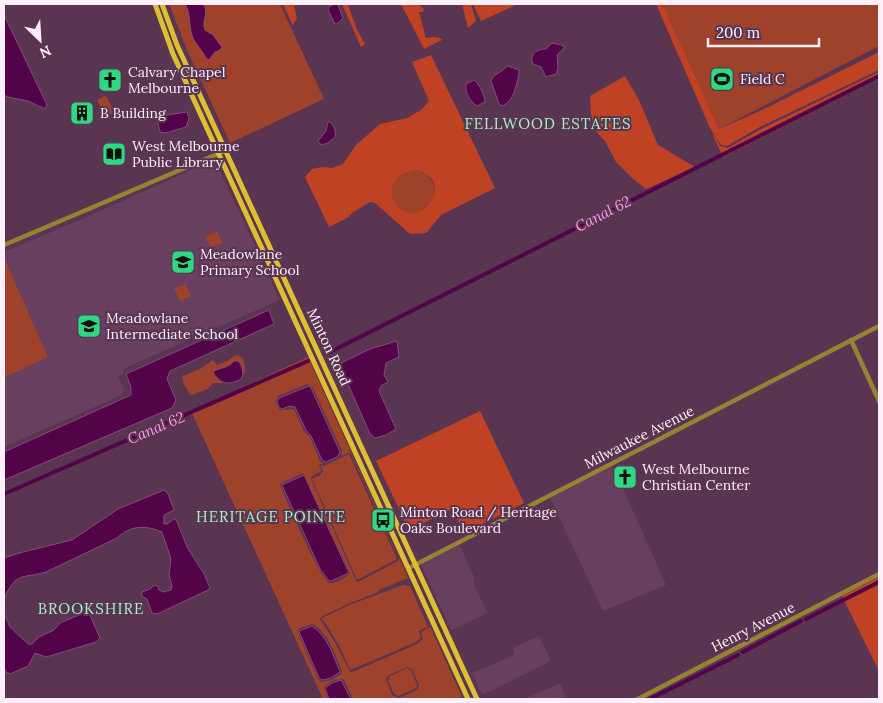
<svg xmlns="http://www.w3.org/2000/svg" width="883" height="703" viewBox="0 0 883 703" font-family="Lora,serif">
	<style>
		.built { fill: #683f5f }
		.green { fill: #9e422b; fill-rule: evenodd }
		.forest { fill: #be4223; fill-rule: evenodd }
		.water { fill: #530348; stroke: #864a7d }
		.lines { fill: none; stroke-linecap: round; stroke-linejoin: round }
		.canal { stroke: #530348; stroke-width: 4 }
		.minor { stroke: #968233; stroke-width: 4.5 }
		.major { stroke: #dfbf32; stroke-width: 5 }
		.labels { text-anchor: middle; stroke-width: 4; stroke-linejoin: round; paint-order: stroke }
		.poi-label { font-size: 14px; fill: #fef0fa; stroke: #593551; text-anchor: start }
		.street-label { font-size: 14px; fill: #fef0fa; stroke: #593551 }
		.neighbourhood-label { font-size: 15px; letter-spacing: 1px; fill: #a7f2c1; stroke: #593551 }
		.water-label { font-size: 15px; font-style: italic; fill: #fe98e8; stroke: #593551 }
	</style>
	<rect width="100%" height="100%" fill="#593551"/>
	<g class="built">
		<path d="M211,161L217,165L280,300L123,369L124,373L118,376L124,389L122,395L4,447V378L48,357L4,257V252L89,216Z"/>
		<path d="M613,466L666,585L603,611L550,498Z"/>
		<path d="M460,545L475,579L473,583L488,613L451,630L421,564Z"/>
		<path d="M539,636L551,661L482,695L472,673L512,656L514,653L513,648Z"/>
		<path d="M561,683L565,699H524Z"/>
	</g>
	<g class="green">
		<path d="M169,4H280L324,99L230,143L187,50Z"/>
		<path d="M659,4H879V46L719,129Z"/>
		<path d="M105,96L107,97L114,112L105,117L97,100Z"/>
		<circle cx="413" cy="192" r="22"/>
		<path d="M217,231L222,243L211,247L205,237Z"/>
		<path d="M4,257L48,357L4,378Z"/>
		<path d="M186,284L191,296L180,301L174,288Z"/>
		<path d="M236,355C245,357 245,365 245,373L243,374L242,366L234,361L228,367L214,375L223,383H213L208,389L191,395L184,385L182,376L200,369L213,360L217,365L227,361Z"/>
		<path d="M308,357L408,578L379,590L376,593L348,604L321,617L320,619L337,646L350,672L355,671L417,644L423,639L421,632L430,627L424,613L462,697L456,699H353L344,680L342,679L332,681L324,687L328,699H323L191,411ZM307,384L313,388L342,451L341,456L349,453L351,454L399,559L398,561L358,582L356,581L311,479V477L321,471L319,464H324L320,461L310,437L304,431L294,409L280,410L275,402L278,396ZM303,473L350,573C347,577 335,584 330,583C319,579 287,500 280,485L282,483ZM312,624C329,633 335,655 342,671L341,674L332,680L321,682L318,679L299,635L298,629ZM407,667L412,669L419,685L417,690L399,698L392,695L386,679L389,675Z"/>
		<path d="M349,454L397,559L357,580L312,479L320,475L323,471L321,465L324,466Z"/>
		<path d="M403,585L410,586L428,627L419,631L421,638L416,642L350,670L339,645L322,618L349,605Z"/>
		<path d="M407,668L411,670L417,685L416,688L398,696L394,694L388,681L390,676Z"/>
	</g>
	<g class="forest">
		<path d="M283,4H294L297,19L294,22L293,26Z"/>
		<path d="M342,4H348C352,17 357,32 365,44L361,47Z"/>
		<path d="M401,4H418L424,9L423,12H419L426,38L433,37L440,38L442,40L424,49Z"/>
		<path d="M462,4H471L476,21L468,28Z"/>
		<path d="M473,4H518L481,21Z"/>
		<path d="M656,4H662L719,129L764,109L879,52V70L760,127L727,146L721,145L710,128Z"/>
		<path d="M431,55L495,188L441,215L426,233L410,234L375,203L370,202L352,213L347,218L329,227L305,177L312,169L322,167L332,168L343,164L356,145L380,124L407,118L421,110L429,101L412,62ZM414,170C444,174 441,207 412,214C384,207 385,175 414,170Z"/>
		<path d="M879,72V78L723,157L712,133L715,136L720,146L728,148L761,129Z"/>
		<path d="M625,76L639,100L658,145L695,167L646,189L632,178L616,162L605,141L592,127L590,96Z"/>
		<path d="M480,411L524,503L464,533L452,509L409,530L376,461Z"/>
		<path d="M879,577V671L842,596Z"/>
	</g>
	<g class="water">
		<path d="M185,4H203C210,12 201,20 205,30L213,35L222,47L220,50L215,52L209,60L206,58C203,51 196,45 193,38C188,27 192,15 185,4Z"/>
		<path d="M334,4L338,5L343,18L337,24H335L328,10L329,7Z"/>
		<path d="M4,17H5L47,105L45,109L28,101L8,97L4,95Z"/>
		<path d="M552,43L561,45L565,47L557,55L558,68L556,74L546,77L541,67L533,64C529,54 537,49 546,49Z"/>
		<path d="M508,66L519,70V74C516,85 514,102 502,106L499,104L491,81L493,77Z"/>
		<path d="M474,80C480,85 484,94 485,102L477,106C470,101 465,93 466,84Z"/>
		<path d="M187,112L189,119L186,127L165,133L160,132L158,123L160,118L167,115Z"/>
		<path d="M328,122H330C335,127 336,131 335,137L328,143L321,145L318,141L326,131Z"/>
		<path d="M269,310L274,324L170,371L167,379L176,400L172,408L4,480V452L131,395V387L126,374Z"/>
		<path d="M397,341L399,357L386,363L384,375L388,382L381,386L379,391L396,429L386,435L375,438L370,434L340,366L343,362L370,349Z"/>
		<path d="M234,361H238C242,365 244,373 242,378C229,387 219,383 213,372C221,366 226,370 234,361Z"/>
		<path d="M309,386L311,388L340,452L337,457L326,462L322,460L311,436L306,430L295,407L290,406L282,409L279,407L277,402L279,398Z"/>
		<path d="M304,475L349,573L331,581H329L320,569L282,485Z"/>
		<path d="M164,490L168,494L174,510L164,515V524H167L174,519H176L187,547L204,574L210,588L208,590L157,614L152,613L147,599L142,596V592L150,589L153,586L157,585L159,590L163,592L171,590L172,587L169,574L171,559L162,532C146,525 130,525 117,538L46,572C22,579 16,571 4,599V558L23,552L72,540L118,509Z"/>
		<path d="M86,612L89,613L100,638L96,642L46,657L35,653L28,666L10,674L6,672L4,668V614L10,627L28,644H32L39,637L54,630L60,623Z"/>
		<path d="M312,626C328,637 333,655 340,672L331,678L322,680L319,678L300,634L299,631Z"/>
		<path d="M341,680L351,699H329L325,688L332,683Z"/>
	</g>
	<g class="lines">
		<g class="canal">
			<path d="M328,353L879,76"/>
			<path d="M4,494L308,361"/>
			<path d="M806,619L879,582"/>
			<path d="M743,652L801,621"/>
			<path d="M650,699L738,655"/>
		</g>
		<g class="minor">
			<path d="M4,245L227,150"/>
			<path d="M851,340L879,401"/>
			<path d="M409,568L879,326"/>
			<path d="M638,699L879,574"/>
		</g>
		<g class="major">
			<path d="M155,4L173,54L468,699"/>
			<path d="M162,4L177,45L477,699"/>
		</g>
	</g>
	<defs>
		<g id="stadium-square" transform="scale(1.25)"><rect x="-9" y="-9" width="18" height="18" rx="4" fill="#2fd883" stroke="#593551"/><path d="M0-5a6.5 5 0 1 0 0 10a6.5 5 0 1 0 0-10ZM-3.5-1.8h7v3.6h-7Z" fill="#111"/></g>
		<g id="church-square" transform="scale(1.25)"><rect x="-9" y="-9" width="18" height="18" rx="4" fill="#2fd883" stroke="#593551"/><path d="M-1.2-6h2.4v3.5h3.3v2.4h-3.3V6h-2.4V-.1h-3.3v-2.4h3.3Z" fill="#111"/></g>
		<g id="building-square" transform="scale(1.25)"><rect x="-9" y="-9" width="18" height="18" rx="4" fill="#2fd883" stroke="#593551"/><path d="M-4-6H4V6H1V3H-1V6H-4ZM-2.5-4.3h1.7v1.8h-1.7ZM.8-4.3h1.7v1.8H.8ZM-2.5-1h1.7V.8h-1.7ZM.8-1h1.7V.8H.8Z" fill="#111"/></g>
		<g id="library-square" transform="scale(1.25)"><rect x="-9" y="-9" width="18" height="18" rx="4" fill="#2fd883" stroke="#593551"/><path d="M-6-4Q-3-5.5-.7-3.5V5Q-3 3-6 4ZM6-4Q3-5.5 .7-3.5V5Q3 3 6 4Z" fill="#111"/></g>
		<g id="school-square" transform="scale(1.25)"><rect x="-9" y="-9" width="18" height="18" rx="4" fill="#2fd883" stroke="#593551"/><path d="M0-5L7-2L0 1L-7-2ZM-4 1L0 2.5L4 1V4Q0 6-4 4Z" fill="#111"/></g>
		<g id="bus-square" transform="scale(1.25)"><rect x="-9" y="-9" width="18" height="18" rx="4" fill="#2fd883" stroke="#593551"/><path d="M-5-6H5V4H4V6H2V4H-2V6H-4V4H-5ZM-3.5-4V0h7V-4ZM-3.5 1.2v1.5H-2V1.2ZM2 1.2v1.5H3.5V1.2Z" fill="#111"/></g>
	</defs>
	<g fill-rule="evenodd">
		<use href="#stadium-square" x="722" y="79"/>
		<use href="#church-square" x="110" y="80"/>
		<use href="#building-square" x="82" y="113"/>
		<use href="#library-square" x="114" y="154"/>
		<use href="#school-square" x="183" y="262"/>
		<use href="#school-square" x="89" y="326"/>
		<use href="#church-square" x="625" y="477"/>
		<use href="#bus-square" x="383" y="520"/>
	</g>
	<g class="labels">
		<g class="poi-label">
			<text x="128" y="77">Calvary Chapel<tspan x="128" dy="16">Melbourne</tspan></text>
			<text x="740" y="84">Field C</text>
			<text x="100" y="118">B Building</text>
			<text x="132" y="151">West Melbourne<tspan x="132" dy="16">Public Library</tspan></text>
			<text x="200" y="259">Meadowlane<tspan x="200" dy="16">Primary School</tspan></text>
			<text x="106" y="323">Meadowlane<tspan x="106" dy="16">Intermediate School</tspan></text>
			<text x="642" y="474">West Melbourne<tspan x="642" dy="16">Christian Center</tspan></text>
			<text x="400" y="517">Minton Road / Heritage<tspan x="400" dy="16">Oaks Boulevard</tspan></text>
		</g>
		<g class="street-label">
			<text transform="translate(329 347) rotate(65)" y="5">Minton Road</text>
			<text transform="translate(639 437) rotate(-27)" y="5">Milwaukee Avenue</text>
			<text transform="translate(753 627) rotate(-27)" y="5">Henry Avenue</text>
		</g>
		<g class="neighbourhood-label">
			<text x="548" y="129">FELLWOOD ESTATES</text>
			<text x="271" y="522">HERITAGE POINTE</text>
			<text x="91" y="614">BROOKSHIRE</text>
		</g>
		<g class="water-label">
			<text transform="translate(603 214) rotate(-27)" y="5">Canal 62</text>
			<text transform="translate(156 428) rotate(-23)" y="5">Canal 62</text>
		</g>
	</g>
	<rect width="883" height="703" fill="none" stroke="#fef0fa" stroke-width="10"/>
	<g transform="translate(40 40) rotate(155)" stroke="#593551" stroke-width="4" paint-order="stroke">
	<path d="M0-4L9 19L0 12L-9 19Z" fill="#fef0fa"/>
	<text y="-8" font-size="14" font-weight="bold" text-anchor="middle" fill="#fef0fa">N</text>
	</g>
	<path d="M708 38v8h111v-8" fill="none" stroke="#fef0fa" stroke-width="2.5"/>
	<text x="716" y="38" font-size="15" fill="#fef0fa" stroke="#593551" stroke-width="4" paint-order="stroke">200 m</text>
</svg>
